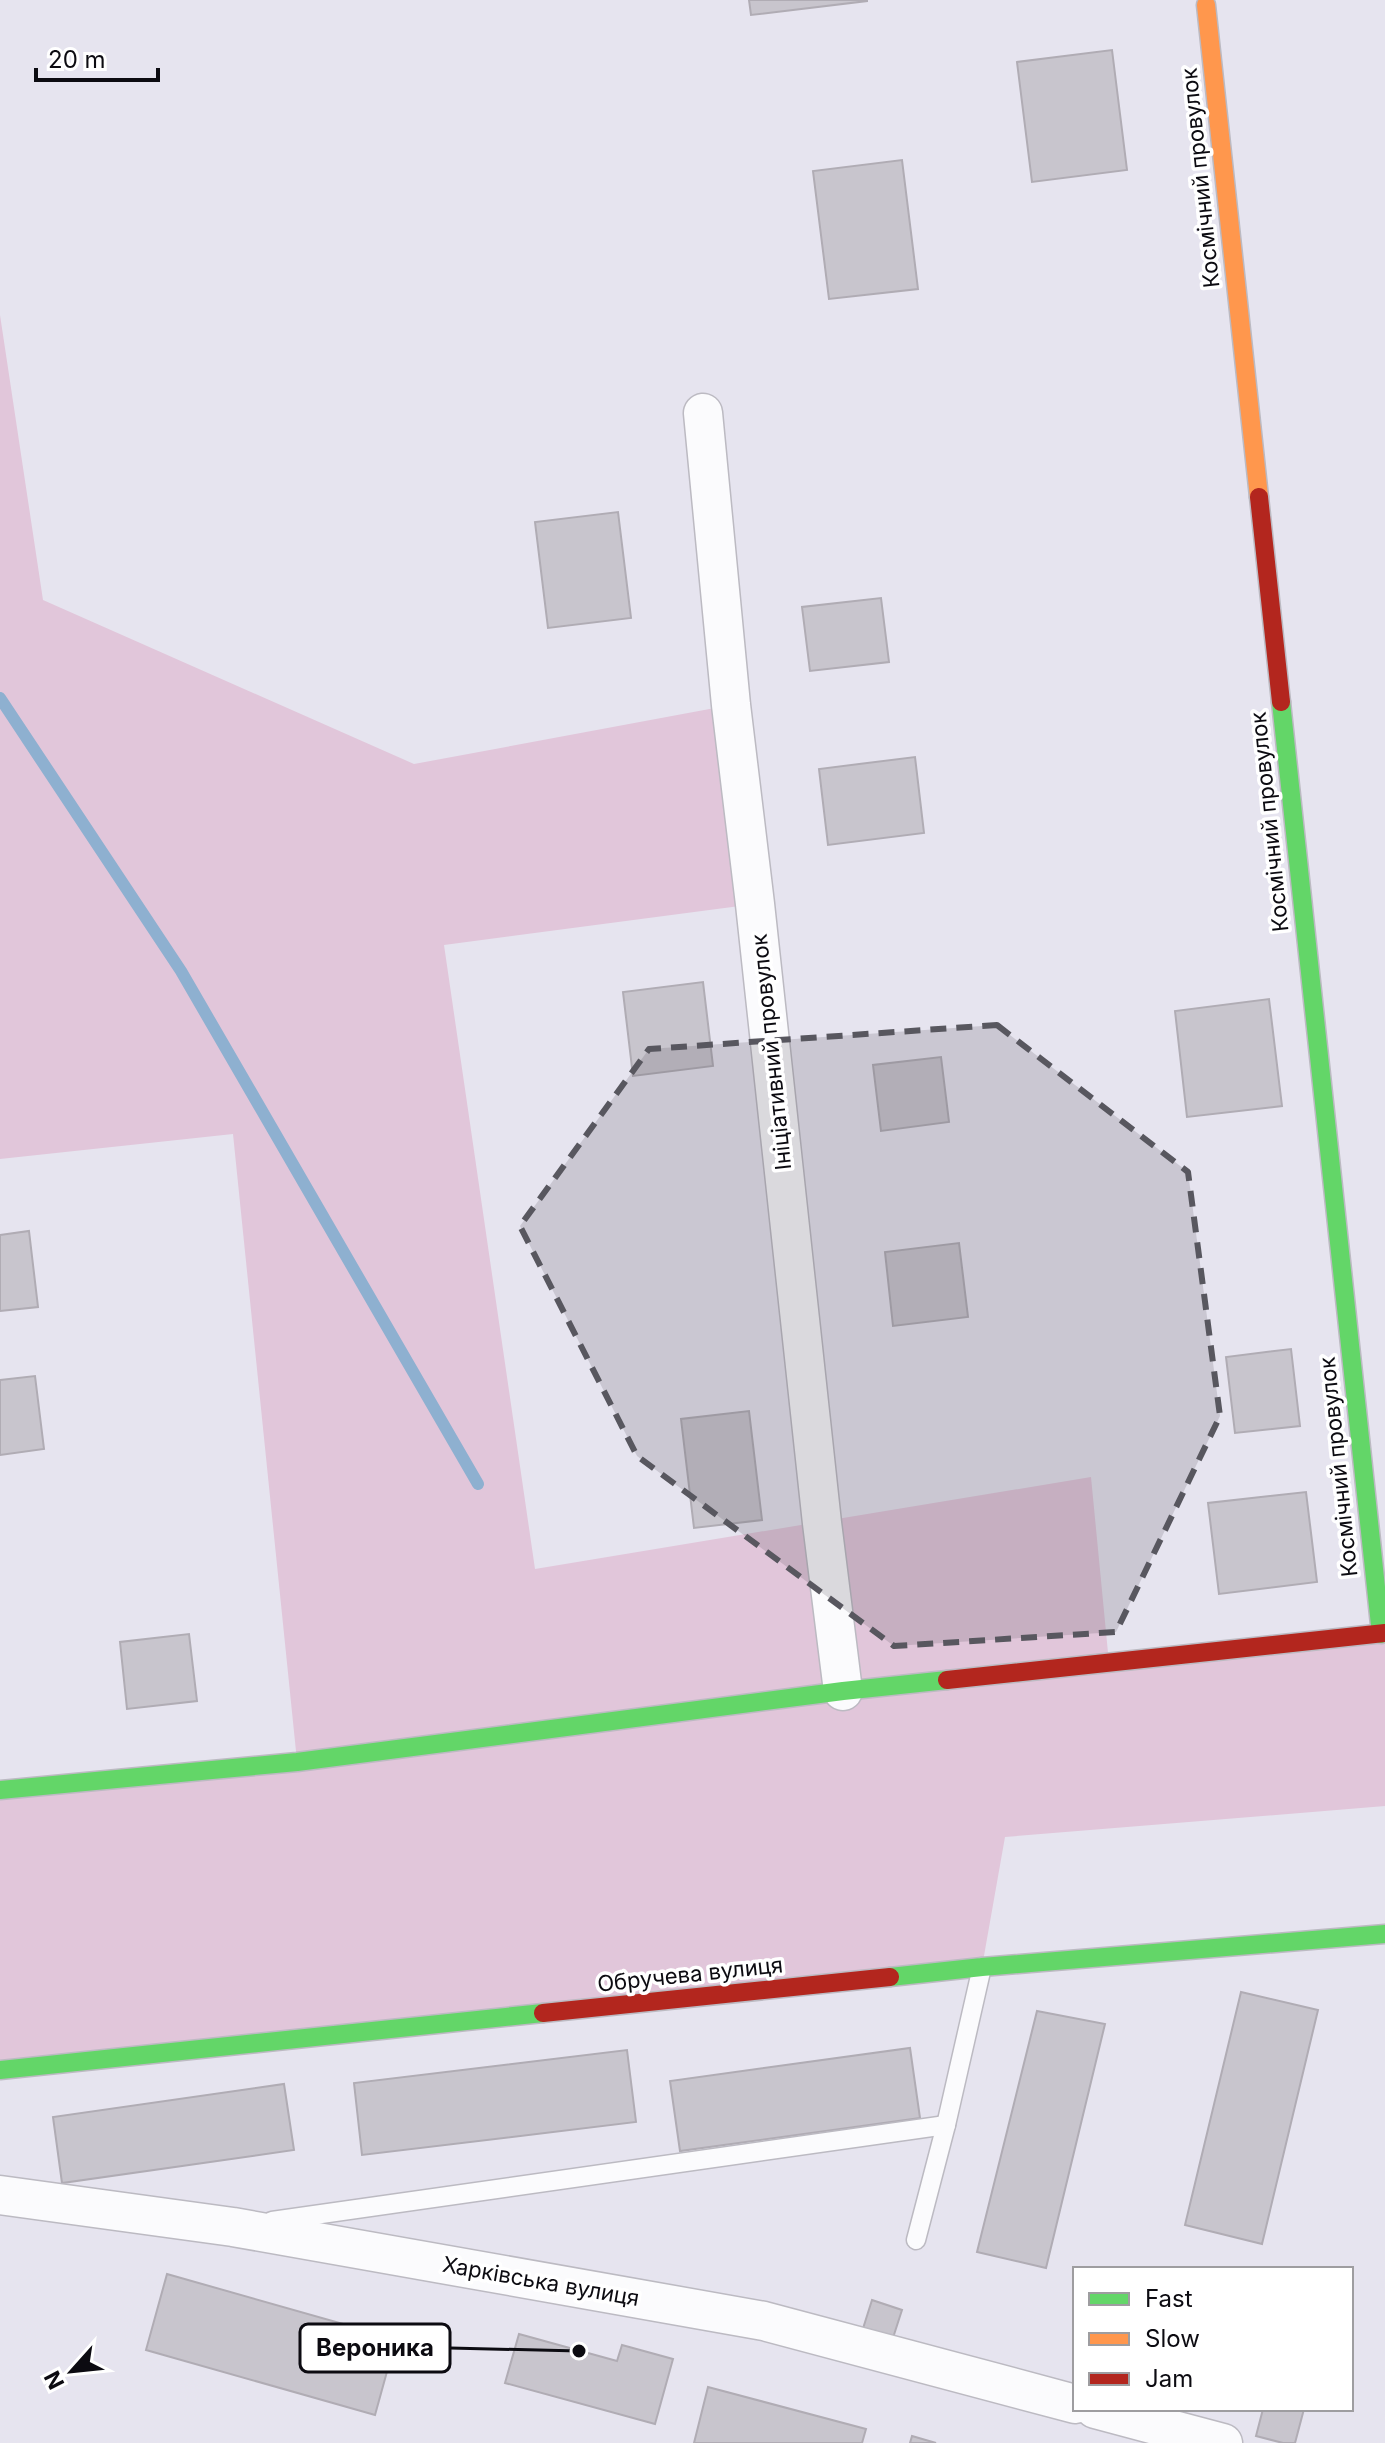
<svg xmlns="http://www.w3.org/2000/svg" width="1385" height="2443" viewBox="0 0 1385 2443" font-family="Inter,sans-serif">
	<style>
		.green { fill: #e1c6da }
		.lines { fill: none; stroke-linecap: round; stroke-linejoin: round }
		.stream { stroke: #8eb0d0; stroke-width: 12 }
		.building { fill: #c8c5cd; stroke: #b0acb4; stroke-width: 2 }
		.lane-casing { stroke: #bcbac2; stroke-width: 21 }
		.street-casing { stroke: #bcbac2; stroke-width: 41 }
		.fast-casing { stroke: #bcbac2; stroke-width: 21 }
		.slow-casing { stroke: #bcbac2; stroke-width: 21 }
		.jam-casing { stroke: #bcbac2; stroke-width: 21 }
		.lane { stroke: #fbfbfd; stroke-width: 18 }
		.street { stroke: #fbfbfd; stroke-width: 38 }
		.fast { stroke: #63d668; stroke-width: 18 }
		.slow { stroke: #ff974d; stroke-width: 18 }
		.jam { stroke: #b3261e; stroke-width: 18 }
		.marked { fill: #58575f; fill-opacity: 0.2; stroke: #58575f; stroke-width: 6; stroke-dasharray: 16 10; stroke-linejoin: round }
		.labels { text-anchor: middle; stroke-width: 7; stroke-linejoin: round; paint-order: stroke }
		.street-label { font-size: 22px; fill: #0c0b11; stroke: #fff }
		.leader { fill: none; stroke: #0c0b11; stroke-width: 3 }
		.callout-dot { fill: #0c0b11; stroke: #fff; stroke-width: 3 }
		.callout { fill: #fff; stroke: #0c0b11; stroke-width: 3 }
		.callout-label { font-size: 24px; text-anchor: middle; font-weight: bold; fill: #0c0b11 }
	</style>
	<rect width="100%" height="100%" fill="#e6e4ef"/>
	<path class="green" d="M0,315L43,600L414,764L731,705L755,904L444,945L535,1569L1091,1477L1109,1663L1385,1633V1806L1005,1837L982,1967L0,2070V1790L297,1761L233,1134L0,1159Z"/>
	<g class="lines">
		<path class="stream" d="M0,698L181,971L478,1484"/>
	</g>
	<g class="building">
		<path d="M749,0H867V1L751,15Z"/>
		<path d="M1112,50L1127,170L1032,182L1017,62Z"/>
		<path d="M902,160L918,289L829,299L813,171Z"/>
		<path d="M618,512L631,618L548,628L535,522Z"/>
		<path d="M881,598L889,662L810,671L802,607Z"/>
		<path d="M915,757L924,833L828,845L819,769Z"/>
		<path d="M703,982L713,1066L633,1076L623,992Z"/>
		<path d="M1269,999L1282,1106L1187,1117L1175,1011Z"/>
		<path d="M941,1057L949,1122L881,1131L873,1065Z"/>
		<path d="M29,1231L38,1307L0,1311V1235Z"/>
		<path d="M959,1243L968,1317L893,1326L885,1252Z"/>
		<path d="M1291,1349L1300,1426L1235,1433L1226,1357Z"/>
		<path d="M35,1376L44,1449L0,1455V1380Z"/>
		<path d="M749,1411L762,1520L694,1528L681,1419Z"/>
		<path d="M1306,1492L1317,1582L1219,1594L1208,1503Z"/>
		<path d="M189,1634L197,1701L127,1709L120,1642Z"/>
		<path d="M1241,1992L1318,2010L1262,2244L1185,2225Z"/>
		<path d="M1037,2011L1105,2024L1046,2268L977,2252Z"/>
		<path d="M910,2048L920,2118L680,2151L670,2081Z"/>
		<path d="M627,2050L636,2122L362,2155L354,2083Z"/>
		<path d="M284,2084L294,2150L62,2183L53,2117Z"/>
		<path d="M167,2274L396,2339L375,2415L146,2350Z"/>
		<path d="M872,2300L902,2310L890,2347L860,2338Z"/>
		<path d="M519,2334L617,2361L622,2345L673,2359L655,2424L505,2383Z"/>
		<path d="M708,2387L866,2429L862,2443H694Z"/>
		<path d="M1263,2409H1304L1295,2443H1283L1256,2436Z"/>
		<path d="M912,2436L936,2443H910Z"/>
	</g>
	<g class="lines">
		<g class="lane-casing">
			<g id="lane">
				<path d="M272,2221L946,2125"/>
				<path d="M916,2240L946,2125L982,1967"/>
			</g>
		</g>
		<g class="street-casing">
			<g id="street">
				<path d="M703,413L731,705L755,904L822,1523L843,1691"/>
				<path d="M0,2195L233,2227L764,2321L1075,2404"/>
				<path d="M1095,2409L1223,2443"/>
			</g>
		</g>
		<g class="fast-casing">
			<g id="fast">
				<path d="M1281,702L1381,1634"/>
				<path d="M0,1790L297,1762L843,1691L947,1680"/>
				<path d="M890,1977L982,1967L1385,1934"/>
				<path d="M0,2070L543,2013"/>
			</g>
		</g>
		<g class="slow-casing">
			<path id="slow" d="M1206,5L1259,497"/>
		</g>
		<g class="jam-casing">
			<g id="jam">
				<path d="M1259,497L1281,702"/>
				<path d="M947,1680L1385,1633"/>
				<path d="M543,2013L890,1977"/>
			</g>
		</g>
		<use href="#lane" class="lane"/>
		<use href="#street" class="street"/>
		<use href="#fast" class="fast"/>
		<use href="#slow" class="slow"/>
		<use href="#jam" class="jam"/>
	</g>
	<path class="marked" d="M997,1025L1188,1172L1220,1416L1116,1632L894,1646L637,1456L520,1226L649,1049Z"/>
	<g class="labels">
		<g class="street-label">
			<text transform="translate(1200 178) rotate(-96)" y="8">Космічний провулок</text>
			<text transform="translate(1269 822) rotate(-96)" y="8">Космічний провулок</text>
			<text transform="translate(771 1052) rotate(-96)" y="8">Ініціативний провулок</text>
			<text transform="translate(1338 1467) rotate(-96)" y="8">Космічний провулок</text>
			<text transform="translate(690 1974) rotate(-6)" y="8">Обручева вулиця</text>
			<text transform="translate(541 2281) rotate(10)" y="8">Харківська вулиця</text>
		</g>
	</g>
	<path class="leader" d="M579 2351L450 2348"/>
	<circle class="callout-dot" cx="579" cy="2351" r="8"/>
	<rect class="callout" x="300" y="2324" width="150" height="48" rx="8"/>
	<g class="callout-label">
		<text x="375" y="2356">Вероника</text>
	</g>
	<rect x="1073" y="2267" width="280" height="144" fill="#ffffff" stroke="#9e9da0" stroke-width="2"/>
	<rect x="1089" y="2293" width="40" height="12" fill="#63d668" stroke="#9e9da0" stroke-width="2"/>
	<text x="1145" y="2307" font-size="24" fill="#0c0b11">Fast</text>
	<rect x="1089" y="2333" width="40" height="12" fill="#ff974d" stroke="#9e9da0" stroke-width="2"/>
	<text x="1145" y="2347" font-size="24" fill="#0c0b11">Slow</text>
	<rect x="1089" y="2373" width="40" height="12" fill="#b3261e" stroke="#9e9da0" stroke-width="2"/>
	<text x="1145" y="2387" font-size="24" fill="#0c0b11">Jam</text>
	<g transform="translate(72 2371) rotate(243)" stroke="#ffffff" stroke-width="6" paint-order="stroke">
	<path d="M0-6L14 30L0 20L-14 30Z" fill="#0c0b11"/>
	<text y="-12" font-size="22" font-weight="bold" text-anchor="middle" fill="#0c0b11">N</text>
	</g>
	<path d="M36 68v12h122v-12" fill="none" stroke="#0c0b11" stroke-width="4"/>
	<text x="48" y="68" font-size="24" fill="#0c0b11" stroke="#ffffff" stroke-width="6" paint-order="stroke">20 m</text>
</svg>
